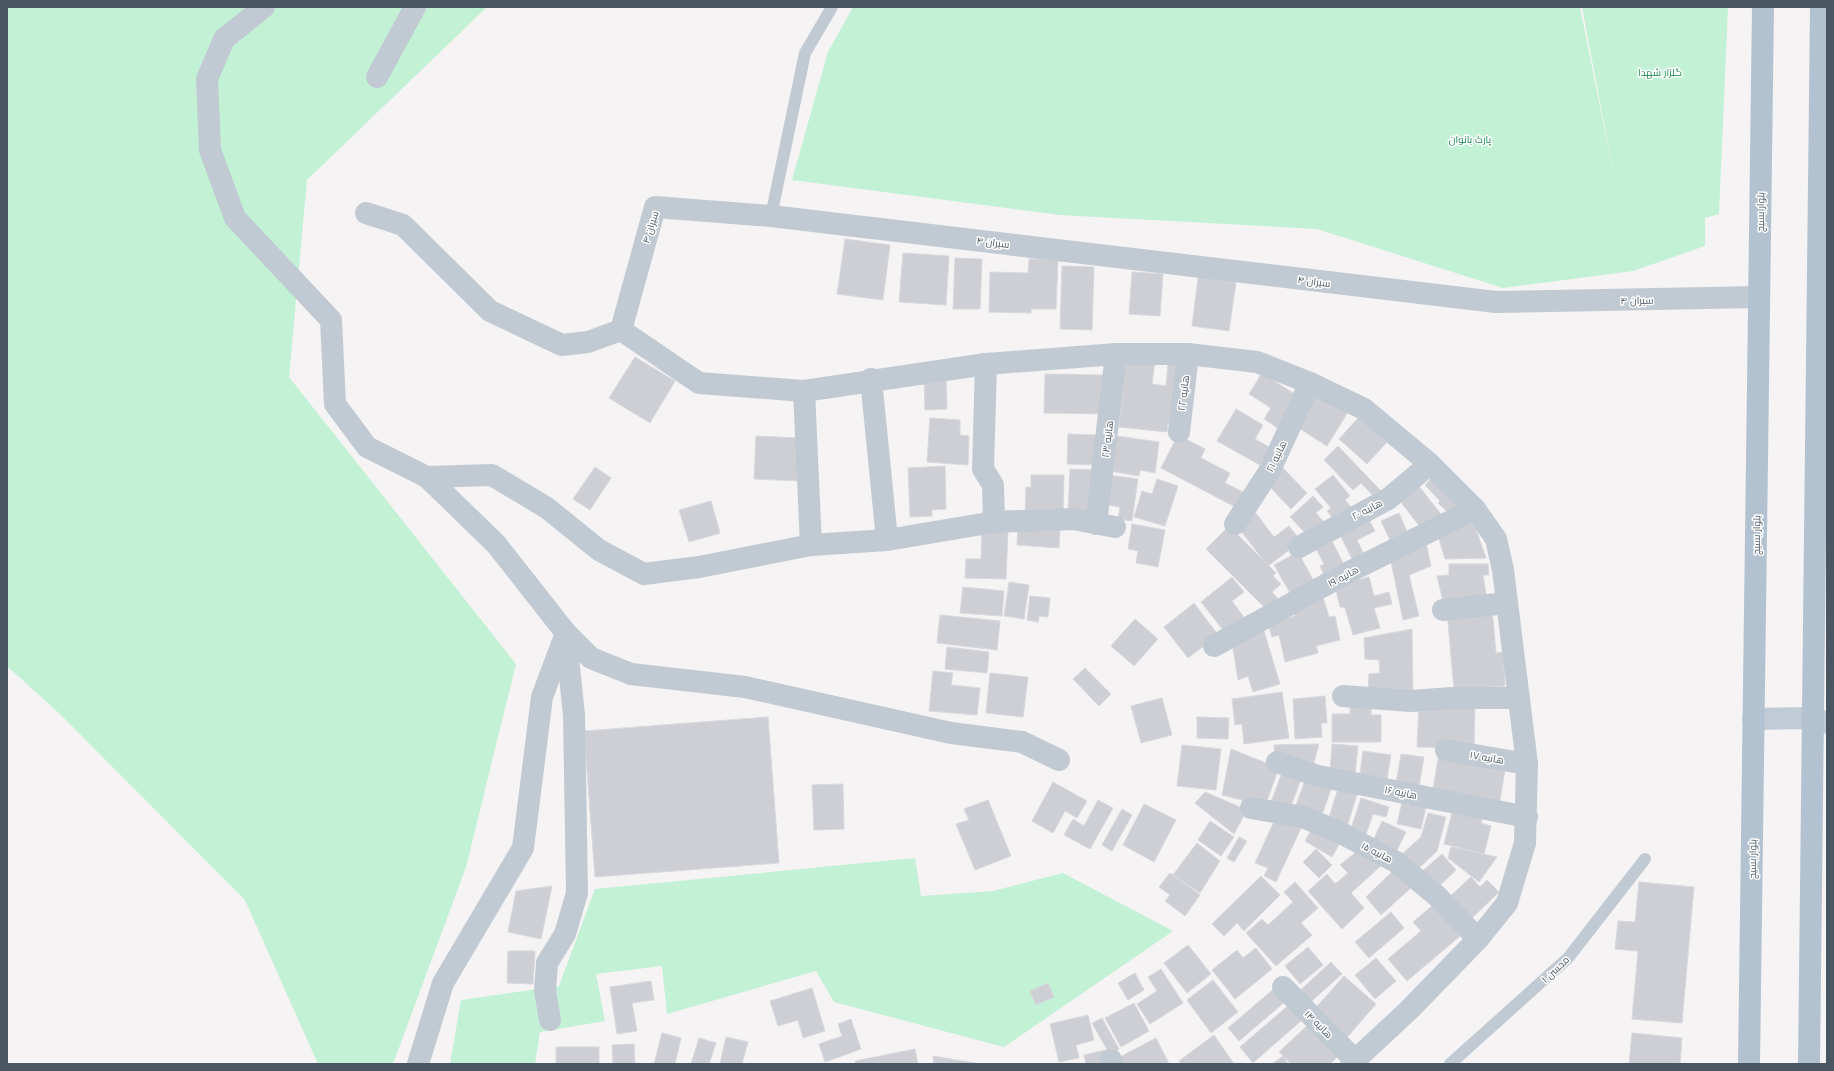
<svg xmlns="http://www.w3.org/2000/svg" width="1834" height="1071" viewBox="0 0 1834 1071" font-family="Helvetica,Cairo,sans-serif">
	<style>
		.green { fill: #c3f1d5 }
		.building { fill: #cdcfd5; stroke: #d7d9de }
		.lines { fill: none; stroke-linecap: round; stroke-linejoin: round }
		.lane { stroke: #c1cad2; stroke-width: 12 }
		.street { stroke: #c1cad2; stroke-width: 22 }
		.secondary { stroke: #c1cbd6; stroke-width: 22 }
		.primary { stroke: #b3c2d1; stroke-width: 22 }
		.labels { text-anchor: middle; stroke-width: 3; stroke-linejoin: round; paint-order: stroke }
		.park-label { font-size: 10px; fill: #17864f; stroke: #fff }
		.street-label { font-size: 10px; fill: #4a5661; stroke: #fff }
	</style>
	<rect width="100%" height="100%" fill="#f5f3f3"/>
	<g class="green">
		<path d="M7,7H487L307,180L289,377L516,664L466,867L393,1064H318L245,900L60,714L7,666Z"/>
		<path d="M853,7H1580L1616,187L1582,7H1728L1719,214L1705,218V246L1633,271L1503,288L1317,229L1060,215L792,180L828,52Z"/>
		<path d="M915,858L921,896L993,891L1063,873L1173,931L1004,1047L834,1002L816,971L667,1014L662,966L596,974L605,1021L540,1032L535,1064H450L461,1000L559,986L595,889Z"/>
	</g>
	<g class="building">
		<path d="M845,239L890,245L883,300L837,294Z"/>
		<path d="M903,253L949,256L946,305L899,302Z"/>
		<path d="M955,258L982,259L980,309H953Z"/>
		<path d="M1029,259H1058L1056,309H1031V313L989,312L990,272L1028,273Z"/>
		<path d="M1062,266L1094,267L1092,330L1060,329Z"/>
		<path d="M1199,271L1237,276L1229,331L1192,326Z"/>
		<path d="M1132,272L1163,274L1160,316L1129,314Z"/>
		<path d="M635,357L675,381L650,423L609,398Z"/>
		<path d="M1126,358L1155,361L1152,384L1166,386L1168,363L1184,365L1177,424L1168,423L1167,432L1119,427Z"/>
		<path d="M1262,373L1299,397L1279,429L1264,419L1271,408L1249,394Z"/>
		<path d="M1045,374L1108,375L1107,414L1044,413Z"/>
		<path d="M946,375L947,409L925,410L924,376Z"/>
		<path d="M1315,391L1348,412L1327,446L1294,425Z"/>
		<path d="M1236,409L1263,425L1255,439L1271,448L1260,465L1217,441Z"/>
		<path d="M1360,416L1388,441L1367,464L1339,439Z"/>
		<path d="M930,418L960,420V435L969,436L968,465L927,462Z"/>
		<path d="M1068,434L1097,435L1096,465L1067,464Z"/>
		<path d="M1110,435L1159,442L1155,473L1140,470L1139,476L1104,470Z"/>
		<path d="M1178,435L1205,449L1201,458L1230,473L1225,483L1247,494L1239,509L1161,468Z"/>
		<path d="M756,436L801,438L799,481L754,479Z"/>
		<path d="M1338,446L1382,492L1376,499L1361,483L1353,490L1324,460Z"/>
		<path d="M945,466L946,509L932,510V516L910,517L908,468Z"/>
		<path d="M595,467L611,478L590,510L573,499Z"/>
		<path d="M1282,467L1307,493L1291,509L1266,483Z"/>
		<path d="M1070,469L1096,470L1094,514L1068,513Z"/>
		<path d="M1031,475H1064L1063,515H1025L1026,487H1031Z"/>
		<path d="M1108,475L1138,479L1132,521L1118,519L1120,507L1103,504Z"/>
		<path d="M1333,475L1350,496L1345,500L1353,509L1336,522L1327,511L1331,508L1315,489Z"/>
		<path d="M1157,479L1178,486L1165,526L1134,517L1142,491L1152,494Z"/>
		<path d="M1431,479L1461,508L1453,517L1438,503L1440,501L1425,485Z"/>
		<path d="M1418,485L1444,518L1425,533L1399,500Z"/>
		<path d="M1313,496L1323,507L1316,513L1324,522L1308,536L1290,517Z"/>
		<path d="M711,501L720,533L689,542L679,510Z"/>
		<path d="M1255,512L1274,537L1289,526L1301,541L1268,566L1237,526Z"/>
		<path d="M1399,513L1409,536L1392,544L1381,521Z"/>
		<path d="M1366,514L1375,531L1357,540L1365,556L1353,561L1337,529Z"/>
		<path d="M1473,521L1486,558L1445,559L1437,532Z"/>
		<path d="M1132,524L1165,530L1158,567L1136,563L1138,551L1128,549Z"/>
		<path d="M1229,526L1276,573L1273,576L1281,584L1272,592L1281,602L1270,613L1206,549Z"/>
		<path d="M1018,527L1060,529L1059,548L1017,545Z"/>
		<path d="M982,529L1008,530L1006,579L965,578L966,559H981Z"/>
		<path d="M1328,533L1346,569L1326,579L1320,566L1324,564L1312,541Z"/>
		<path d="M1426,543L1431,566L1409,575L1419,616L1403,620L1390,557Z"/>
		<path d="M1298,552L1317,587L1290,593L1274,565Z"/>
		<path d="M1449,564H1488L1489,575H1483L1487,599L1444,605L1437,576L1449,575Z"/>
		<path d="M1232,577L1244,592L1232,601L1246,620L1227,635L1201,602Z"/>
		<path d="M1369,577L1374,596L1389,592L1392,604L1374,608L1380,628L1353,635L1345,608L1340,607L1335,586Z"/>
		<path d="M1009,582L1029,585L1024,619L1004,616Z"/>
		<path d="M963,587L1004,591L1002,616L960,613Z"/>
		<path d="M1030,596L1050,598L1048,617L1039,616L1038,622L1027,620Z"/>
		<path d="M1323,597L1329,617L1335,616L1340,640L1316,646L1318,653L1285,662L1279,635L1272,637L1268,623L1295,616L1294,607Z"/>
		<path d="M1194,603L1218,635L1188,658L1164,627Z"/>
		<path d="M1492,607L1496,653L1503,652L1505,686L1454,690L1447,611Z"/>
		<path d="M940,615L1000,621L997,650L937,643Z"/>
		<path d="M1135,619L1158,639L1134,666L1111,646Z"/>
		<path d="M1263,628L1280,684L1253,692L1248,676L1238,680L1232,642Z"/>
		<path d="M1412,629L1413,698L1368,694L1369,674L1380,673L1379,660L1365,659L1364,638Z"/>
		<path d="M947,647L989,652L987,673L945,669Z"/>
		<path d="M1085,668L1111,694L1099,706L1073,679Z"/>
		<path d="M933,671L953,673L951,685L980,688L977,715L929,711Z"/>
		<path d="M990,673L1028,677L1023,717L986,713Z"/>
		<path d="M1282,692L1289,738L1244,744L1242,724L1235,725L1232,699Z"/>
		<path d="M1325,696L1327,723H1321L1322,737L1295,739L1293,699Z"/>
		<path d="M1162,698L1172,735L1141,743L1131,706Z"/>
		<path d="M1350,701H1371V715H1381V742H1332V714H1350Z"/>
		<path d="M1419,704L1475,707L1474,748L1417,747Z"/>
		<path d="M768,717L779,863L595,877L584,731Z"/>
		<path d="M1197,717L1229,718L1228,739L1197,738Z"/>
		<path d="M1319,744L1311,773L1275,758L1274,745Z"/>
		<path d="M1332,744L1358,746L1355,775L1330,773Z"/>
		<path d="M1182,745L1221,749L1216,790L1177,786Z"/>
		<path d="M1231,749L1279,768L1265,806L1222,795Z"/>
		<path d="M1363,751L1391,755L1386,785L1359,781Z"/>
		<path d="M1439,753L1506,764L1499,806L1432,795Z"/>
		<path d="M1401,754L1424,757L1418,793L1395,790Z"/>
		<path d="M1284,767L1303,774L1289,811L1270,805Z"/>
		<path d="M1307,775L1333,784L1320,820L1294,811Z"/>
		<path d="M1053,782L1087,801L1077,818L1065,811L1053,833L1032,821Z"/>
		<path d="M1340,782L1359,788L1346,830L1327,824Z"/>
		<path d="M843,784L844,829L814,830L812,785Z"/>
		<path d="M1205,792L1247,810L1234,834L1195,803Z"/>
		<path d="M1361,798L1389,807L1386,817L1373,814L1364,840L1349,835Z"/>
		<path d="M1403,798L1427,803L1421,829L1397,824Z"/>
		<path d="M988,800L1011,856L975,870L956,824L969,820L964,809Z"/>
		<path d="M1098,800L1113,808L1090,849L1064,835L1073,819L1084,826Z"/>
		<path d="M1144,804L1176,820L1154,862L1123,845Z"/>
		<path d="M1454,805L1483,811L1481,823L1491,826L1484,854L1444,844Z"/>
		<path d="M1122,809L1132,815L1112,851L1102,845Z"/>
		<path d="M1428,813L1446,817L1437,851L1415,872L1400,856L1421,837Z"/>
		<path d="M1277,815L1302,826L1276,882L1264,876L1268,868L1255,863Z"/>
		<path d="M1210,821L1234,837L1221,856L1198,840Z"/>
		<path d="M1382,821L1406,832L1394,856L1371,845Z"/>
		<path d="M1314,825L1342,839L1332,857L1305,841Z"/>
		<path d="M1239,837L1247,841L1234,862L1227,858Z"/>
		<path d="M1197,843L1220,861L1200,893L1173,875Z"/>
		<path d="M1451,847L1497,857L1479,882L1448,858Z"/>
		<path d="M1361,848L1383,864L1351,893L1364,908L1342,929L1308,891L1327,874L1335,884L1348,873L1340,865Z"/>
		<path d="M1316,849L1332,865L1319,878L1303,862Z"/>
		<path d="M1442,854L1456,870L1435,890L1418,875Z"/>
		<path d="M1397,867L1414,885L1381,915L1366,897Z"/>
		<path d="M1170,873L1200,895L1185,916L1165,901L1170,895L1159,887Z"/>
		<path d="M1261,876L1280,895L1244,931L1237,923L1224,936L1212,924Z"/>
		<path d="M1471,877L1480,887L1487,880L1499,892L1467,923L1445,901Z"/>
		<path d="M1295,882L1318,908L1301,923L1312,935L1276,966L1246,933L1262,919L1268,925L1293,902L1284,892Z"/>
		<path d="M1639,882L1694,887L1682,1023L1632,1019L1638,951L1615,949L1618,921L1635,922Z"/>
		<path d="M552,886L541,939L508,932L516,891Z"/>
		<path d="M1439,900L1466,931L1407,981L1388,959L1421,931L1413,922Z"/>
		<path d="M1391,912L1404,928L1369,958L1355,942Z"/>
		<path d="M1188,945L1211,974L1187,993L1164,963Z"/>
		<path d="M1308,947L1323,965L1300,984L1285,966Z"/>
		<path d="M1256,948L1272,969L1235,999L1212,970L1237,950L1243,958Z"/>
		<path d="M508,951H535L533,984L507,983Z"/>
		<path d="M1376,958L1396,981L1375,999L1355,975Z"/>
		<path d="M1331,962L1342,974L1305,1007L1295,995Z"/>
		<path d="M1161,969L1183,1003L1150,1024L1137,1004L1157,991L1148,977Z"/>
		<path d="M1135,973L1144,990L1128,1000L1118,983Z"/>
		<path d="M1344,976L1376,1004L1343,1042L1311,1013Z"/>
		<path d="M1213,980L1238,1012L1211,1033L1187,1000Z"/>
		<path d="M651,981L654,1000L632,1003L637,1031L617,1034L610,987Z"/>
		<path d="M1048,983L1054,997L1036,1005L1030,991Z"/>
		<path d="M1276,987L1287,1000L1239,1041L1228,1028Z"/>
		<path d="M812,988L825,1031L803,1038L798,1020L778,1026L770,1001Z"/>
		<path d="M1134,1003L1149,1031L1121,1047L1105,1018Z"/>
		<path d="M1290,1004L1303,1019L1253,1063L1240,1047Z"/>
		<path d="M1088,1015L1094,1040L1076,1045L1079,1058L1059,1062L1050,1024Z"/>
		<path d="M1102,1018L1119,1049L1110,1055L1092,1023Z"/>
		<path d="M851,1019L861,1049L825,1062L819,1044L842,1036L838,1024Z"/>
		<path d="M1312,1021L1342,1052L1330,1064H1291L1279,1052Z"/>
		<path d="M662,1033L681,1038L675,1064H654Z"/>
		<path d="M1632,1033L1682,1038L1680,1064H1629Z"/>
		<path d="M1214,1035L1234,1064H1181L1179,1061Z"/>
		<path d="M726,1037L748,1042L742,1064H720Z"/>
		<path d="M699,1038L716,1043L709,1064H691Z"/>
		<path d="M1156,1038L1169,1064H1116L1114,1060Z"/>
		<path d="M634,1044L635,1064H613L612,1045Z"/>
		<rect x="556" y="1047" width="43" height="17"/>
		<path d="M915,1049L918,1064H856L855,1061Z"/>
		<path d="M1105,1050L1108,1064H1086L1084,1055Z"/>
		<path d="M933,1056L981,1064H934Z"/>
		<path d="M1283,1056L1288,1064H1272Z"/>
	</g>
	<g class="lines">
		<g class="lane">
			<path d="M771,216L805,53L832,7"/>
			<path d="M1450,1064L1568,958L1645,859"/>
		</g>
		<g class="street">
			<path d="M264,7L224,39L207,79L210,150L235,218L331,320L335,404L367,447L427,477L496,544L566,633L591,658L631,674L745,687L951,733L1022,742L1059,760"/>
			<path d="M377,77L415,7"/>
			<path d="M366,213L403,225L490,311L562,345L588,342L621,330L655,207L771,216L1496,302L1759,297"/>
			<path d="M621,330L699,383L804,391L986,364L1116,354H1188L1257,362L1310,383L1364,409L1430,464L1475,509L1496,539L1503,570L1527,764L1525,843L1507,903L1478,939L1409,1010L1351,1064"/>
			<path d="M986,364L983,469L993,485L994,522"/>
			<path d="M871,379L887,540"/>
			<path d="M804,391L811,545"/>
			<path d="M1179,432L1188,354"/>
			<path d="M427,477L492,475L547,508L599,550L644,574L699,567L811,545L887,540L994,522L1073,519L1115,527"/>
			<path d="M1096,524L1116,354"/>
			<path d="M1235,524L1270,470L1310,383"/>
			<path d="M1299,547L1388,499L1430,464"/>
			<path d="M1443,610L1507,603"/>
			<path d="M1214,646L1349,572L1475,509"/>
			<path d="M1343,696L1411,701L1451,698H1519"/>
			<path d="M1446,750L1527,764"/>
			<path d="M1277,762L1318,776L1527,817"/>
			<path d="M1251,808L1303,817L1339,832L1396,862L1437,896L1478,939"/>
			<path d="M1283,987L1355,1060"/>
			<path d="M550,1020L545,991L547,963L565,934L577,893L574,715L566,638"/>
			<path d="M1111,1060L1112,1064"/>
			<path d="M418,1064L443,983L523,848L542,697L566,633"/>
		</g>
		<path class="secondary" d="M1753,719L1814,718L1827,723"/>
		<g class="primary">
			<path d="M1749,1064L1763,7"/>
			<path d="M1809,1064L1821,7"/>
		</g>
	</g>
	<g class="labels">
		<g class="park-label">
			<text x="1660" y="76">گلزار شهدا</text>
			<text x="1470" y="143">پارک بانوان</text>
		</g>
		<g class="street-label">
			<text transform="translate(1760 212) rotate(-89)" y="4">بلوار بسیج</text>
			<text transform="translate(650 227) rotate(-73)" y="4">سیران ۴</text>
			<text transform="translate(993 242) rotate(7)" y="4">سیران ۴</text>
			<text transform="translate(1314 281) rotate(7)" y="4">سیران ۴</text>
			<text transform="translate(1637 300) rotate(-1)" y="4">سیران ۴</text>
			<text transform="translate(1183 393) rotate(-83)" y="4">هانیه ۲۲</text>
			<text transform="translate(1107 439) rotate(-83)" y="4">هانیه ۲۳</text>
			<text transform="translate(1276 456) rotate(-64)" y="4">هانیه ۲۱</text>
			<text transform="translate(1367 509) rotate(-27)" y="4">هانیه ۲۰</text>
			<text transform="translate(1756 535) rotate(-89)" y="4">بلوار بسیج</text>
			<text transform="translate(1343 576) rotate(-28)" y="4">هانیه ۱۹</text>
			<text transform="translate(1487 757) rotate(10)" y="4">هانیه ۱۷</text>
			<text transform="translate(1401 792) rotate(11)" y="4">هانیه ۱۶</text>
			<text transform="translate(1377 852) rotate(27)" y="4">هانیه ۱۵</text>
			<text transform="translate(1752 859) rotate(-89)" y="4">بلوار بسیج</text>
			<text transform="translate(1555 969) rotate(-43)" y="4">محسن ۱</text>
			<text transform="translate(1319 1024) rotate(45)" y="4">هانیه ۱۴</text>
		</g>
	</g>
	<rect width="1834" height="1071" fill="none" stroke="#4a5661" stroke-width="16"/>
</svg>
